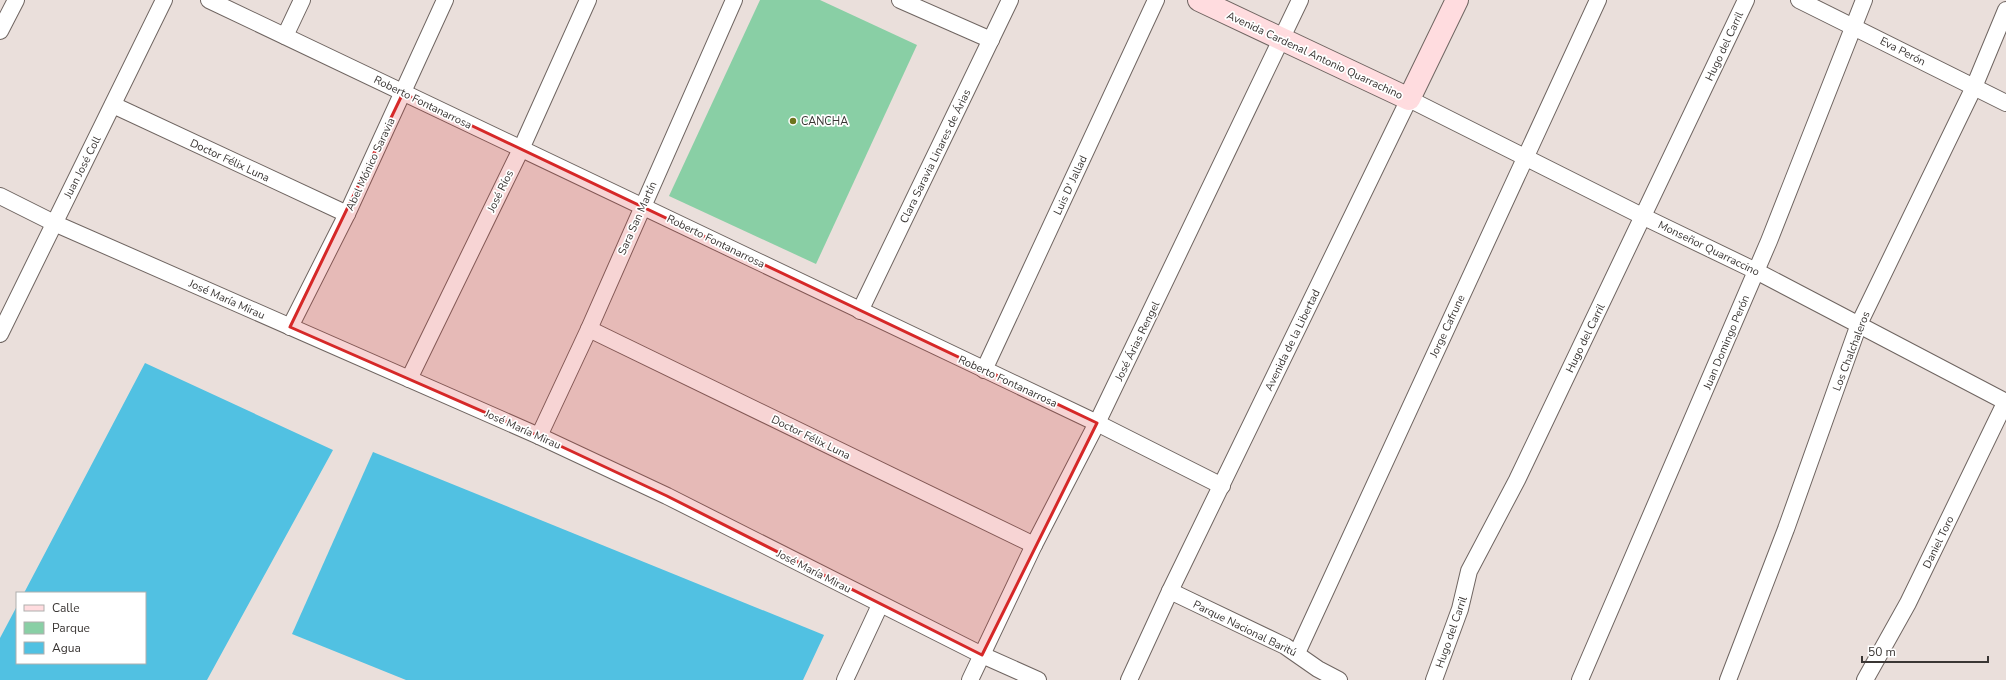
<svg xmlns="http://www.w3.org/2000/svg" width="2006" height="680" viewBox="0 0 2006 680" font-family="'Nunito Sans',sans-serif">
	<style>
		.green { fill: #89cfa5 }
		.water { fill: #51c1e2 }
		.lines { fill: none; stroke-linecap: round; stroke-linejoin: round }
		.street-casing { stroke: #6f6561; stroke-width: 18 }
		.secondary-casing { stroke: #6f6561; stroke-width: 24 }
		.street { stroke: #fff; stroke-width: 16 }
		.secondary { stroke: #ffdcdf; stroke-width: 22 }
		.marked { fill: #d62828; fill-opacity: 0.2; stroke: #d62828; stroke-width: 3; stroke-linejoin: round }
		.poi-dot { fill: #6d741d; stroke: #fff; stroke-width: 1.5 }
		.labels { text-anchor: middle; stroke-width: 3.5; stroke-linejoin: round; paint-order: stroke }
		.street-label { font-size: 11px; fill: #3a3634; stroke: #fff }
		.poi-label { font-size: 11px; fill: #3a3634; stroke: #fff; text-anchor: start }
	</style>
	<rect width="100%" height="100%" fill="#eadfdb"/>
	<path class="green" d="M760,0H820L917,45L816,264L669,196Z"/>
	<g class="water">
		<path d="M145,363L333,450L207,680H0V638L17,606V663H145V593H24Z"/>
		<path d="M373,452L824,635L803,680H406L292,634Z"/>
	</g>
	<g class="lines">
		<g class="street-casing">
			<g id="street">
				<path d="M209,0L1097,423L1222,486"/>
				<path d="M900,0L991,40"/>
				<path d="M1799,0L2006,103"/>
				<path d="M0,31L16,0"/>
				<path d="M285,36L302,0"/>
				<path d="M113,105L347,214"/>
				<path d="M0,196L54,223L539,436L667,496L982,655L1038,680"/>
				<path d="M860,311L1010,0"/>
				<path d="M290,327L347,214L445,0"/>
				<path d="M589,329L1034,545"/>
				<path d="M0,334L164,0"/>
				<path d="M984,370L1156,0"/>
				<path d="M409,379L521,149L588,0"/>
				<path d="M539,436L589,329L734,0"/>
				<path d="M1170,591L1285,646L1318,669L1339,680"/>
				<path d="M1297,653L1598,0"/>
				<path d="M845,680L880,605"/>
				<path d="M970,680L1034,545L1097,423L1300,0"/>
				<path d="M1129,680L1170,591L1409,99L1644,217L1756,271L2006,402"/>
				<path d="M1434,680L1460,609L1469,571L1517,480L1746,0"/>
				<path d="M1580,680L1769,241L1864,0"/>
				<path d="M1728,680L1786,529L1859,324L1974,87L2006,10"/>
				<path d="M1865,680L1908,603L2006,401"/>
			</g>
		</g>
		<g class="secondary-casing">
			<path id="secondary" d="M1199,0L1409,99L1457,0"/>
		</g>
		<use href="#street" class="street"/>
		<use href="#secondary" class="secondary"/>
	</g>
	<path class="marked" d="M403,93L1097,423L982,655L667,496L539,436L290,327Z"/>
	<circle class="poi-dot" cx="793" cy="121" r="4"/>
	<g class="labels">
		<g class="street-label">
			<text transform="translate(1724 46) rotate(-65)" y="4">Hugo del Carril</text>
			<text transform="translate(1903 51) rotate(27)" y="4">Eva Perón</text>
			<text transform="translate(1315 55) rotate(25)" y="4">Avenida Cardenal Antonio Quarrachino</text>
			<text transform="translate(423 102) rotate(26)" y="4">Roberto Fontanarrosa</text>
			<text transform="translate(935 156) rotate(-64)" y="4">Clara Saravia Linares de Árias</text>
			<text transform="translate(230 160) rotate(25)" y="4">Doctor Félix Luna</text>
			<text transform="translate(370 164) rotate(-65)" y="4">Abel Mónico Saravia</text>
			<text transform="translate(82 167) rotate(-63)" y="4">Juan José Coll</text>
			<text transform="translate(1070 185) rotate(-65)" y="4">Luis D' Jallad</text>
			<text transform="translate(500 191) rotate(-64)" y="4">José Ríos</text>
			<text transform="translate(637 218) rotate(-66)" y="4">Sara San Martín</text>
			<text transform="translate(716 241) rotate(26)" y="4">Roberto Fontanarrosa</text>
			<text transform="translate(1709 248) rotate(26)" y="4">Monseñor Quarraccino</text>
			<text transform="translate(227 299) rotate(24)" y="4">José María Mirau</text>
			<text transform="translate(1447 326) rotate(-65)" y="4">Jorge Cafrune</text>
			<text transform="translate(1585 338) rotate(-64)" y="4">Hugo del Carril</text>
			<text transform="translate(1292 340) rotate(-64)" y="4">Avenida de la Libertad</text>
			<text transform="translate(1137 341) rotate(-64)" y="4">José Árias Rengel</text>
			<text transform="translate(1726 342) rotate(-67)" y="4">Juan Domingo Perón</text>
			<text transform="translate(1851 351) rotate(-69)" y="4">Los Chalchaleros</text>
			<text transform="translate(1008 381) rotate(25)" y="4">Roberto Fontanarrosa</text>
			<text transform="translate(523 429) rotate(24)" y="4">José María Mirau</text>
			<text transform="translate(811 437) rotate(26)" y="4">Doctor Félix Luna</text>
			<text transform="translate(1938 542) rotate(-64)" y="4">Daniel Toro</text>
			<text transform="translate(814 571) rotate(27)" y="4">José María Mirau</text>
			<text transform="translate(1245 628) rotate(26)" y="4">Parque Nacional Baritú</text>
			<text transform="translate(1451 632) rotate(-71)" y="4">Hugo del Carril</text>
		</g>
		<g class="poi-label">
			<text x="801" y="125">CANCHA</text>
		</g>
	</g>
	<rect x="16" y="592" width="130" height="72" fill="#ffffff" stroke="#b0afae"/>
	<rect x="24" y="605" width="20" height="6" fill="#ffdcdf" stroke="#b0afae"/>
	<text x="52" y="612" font-size="12" fill="#3a3634">Calle</text>
	<rect x="24" y="622" width="20" height="12" fill="#89cfa5" stroke="#b0afae"/>
	<text x="52" y="632" font-size="12" fill="#3a3634">Parque</text>
	<rect x="24" y="642" width="20" height="12" fill="#51c1e2" stroke="#b0afae"/>
	<text x="52" y="652" font-size="12" fill="#3a3634">Agua</text>
	<path d="M1862 656v6h126v-6" fill="none" stroke="#3a3634" stroke-width="2"/>
	<text x="1868" y="656" font-size="12" fill="#3a3634" stroke="#ffffff" stroke-width="3" paint-order="stroke">50 m</text>
</svg>
